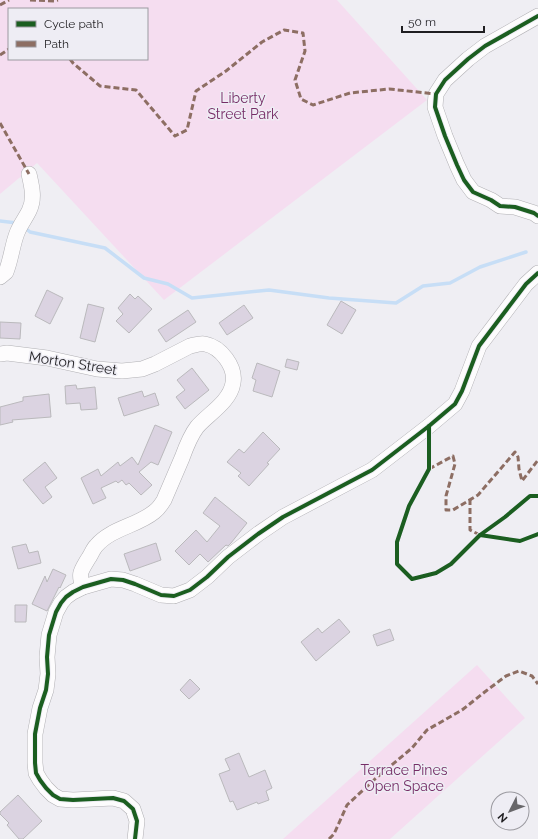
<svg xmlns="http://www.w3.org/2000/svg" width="538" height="839" viewBox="0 0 538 839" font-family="Raleway,sans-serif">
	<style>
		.green { fill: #f5ddf0; fill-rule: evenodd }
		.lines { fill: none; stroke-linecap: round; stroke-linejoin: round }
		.stream { stroke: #c7def6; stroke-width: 3.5 }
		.building { fill: #dbd3e1; stroke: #bab9bc }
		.minor-casing { stroke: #b1b0b4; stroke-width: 16 }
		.minor { stroke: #fdfcfd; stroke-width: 15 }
		.quiet { stroke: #8d6e63; stroke-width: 3; stroke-dasharray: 6 3; stroke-linecap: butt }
		.cycleway-casing { stroke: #eeedf4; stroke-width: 6 }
		.cycleway { stroke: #1b5e20; stroke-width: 4 }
		.labels { text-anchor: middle; stroke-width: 3; stroke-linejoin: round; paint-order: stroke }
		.park-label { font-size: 14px; fill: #762d67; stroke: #eeedf4 }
		.street-label { font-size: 14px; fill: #1f1e21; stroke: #eeedf4 }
	</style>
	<rect width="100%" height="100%" fill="#efeef3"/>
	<g class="green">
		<path d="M0,0H337L427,100L164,300L37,163L0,194ZM9,9H147V59H9Z"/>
		<path d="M477,665L525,718L390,839H283Z"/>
	</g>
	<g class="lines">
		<g class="stream">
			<path d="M0,221L17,223"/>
			<path d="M24,227L30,232L105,248L144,278L168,284L192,298L269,290L329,298L396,303L423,286L450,283L480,267L526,252"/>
		</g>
	</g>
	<g class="building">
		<path d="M47,290L63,298L50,324L35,316Z"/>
		<path d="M130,294L135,299L138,296L152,309L129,333L116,321L123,314L118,308Z"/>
		<path d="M341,301L356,310L342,334L327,325Z"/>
		<path d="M88,304L104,308L95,342L80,338Z"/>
		<path d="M244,305L253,318L227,335L219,323Z"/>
		<path d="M188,310L196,322L166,342L158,330Z"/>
		<path d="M0,322L21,323L20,339L0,338Z"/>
		<path d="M287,359L299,362L297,370L285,367Z"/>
		<path d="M257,363L280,371L272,397L253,391L256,380L252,378Z"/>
		<path d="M192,368L209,390L185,409L176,397L185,390L177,380Z"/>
		<path d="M76,385L77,389L95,387L97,409L81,410L80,403L66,404L65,386Z"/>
		<path d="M142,391L144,397L155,393L159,405L124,416L118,398Z"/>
		<path d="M49,394L51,417L12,420L13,422L0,425V407L23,401V397Z"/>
		<path d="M155,425L172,432L158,465L151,462L139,472L152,485L141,495L129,483L126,485L122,480L118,483L116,481L101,488L106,498L93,504L81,478L98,469L101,476L118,462L120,466L132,457L138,465Z"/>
		<path d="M263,432L280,449L267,463L269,464L249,486L238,476L241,473L227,462L239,449L244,453Z"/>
		<path d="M45,462L57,478L45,487L52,497L43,504L23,480Z"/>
		<path d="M215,497L247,523L231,543L228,546L226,545L208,562L200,554L189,565L175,551L196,530L207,542L220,526L203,513Z"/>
		<path d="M156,543L161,560L130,571L124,554Z"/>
		<path d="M26,544L29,553L38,551L41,563L18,569L12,547Z"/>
		<path d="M53,569L66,575L60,588L59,587L47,611L32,604L45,576L47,582Z"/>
		<path d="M15,605H27L26,622H15Z"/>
		<path d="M339,619L350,632L316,661L301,642L318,628L322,633Z"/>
		<path d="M390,629L394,640L377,646L373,635Z"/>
		<path d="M190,679L200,689L189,699L180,690Z"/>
		<path d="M239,753L249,777L265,770L272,788L266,791L269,800L258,804L257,802L237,810L233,801L230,802L219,774L230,770L225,759Z"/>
		<path d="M18,795L42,821L23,839H19L7,825L9,823L0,814V812Z"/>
	</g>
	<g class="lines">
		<g class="minor-casing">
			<g id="minor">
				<path d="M538,16L485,46L468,59L445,80L436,94L435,107L445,136L457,165L464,180L473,192L491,200L500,206L515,207L534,213L538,216"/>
				<path d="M0,277L6,272C11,260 12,246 17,233C20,225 25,219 29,211C35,199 32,187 29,174"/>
				<path d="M0,354L7,353L47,358L97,369L122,371L142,369L155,364L190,346C195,345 200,343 205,344C221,347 236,367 233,383C230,402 208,414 197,427C190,436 186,447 182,458C176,472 170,486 164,500C161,505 158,509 154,512C137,526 111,528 96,546C93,549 91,555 88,559C81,571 78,573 83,587"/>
				<path d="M135,839L137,821L133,809L124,801L113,798L73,800L60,799L53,795L46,788L40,780L36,773L35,763V734L40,708L46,690L48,674L47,657L49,635L56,612L61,603L66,597L73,592L83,587L111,579L123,580L135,584L161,595L174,596L190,590L207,577L228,557L258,534L283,517L372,470L429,426L455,404L462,391L479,346L526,284L538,273"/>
			</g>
		</g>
		<use href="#minor" class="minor"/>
		<g class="quiet">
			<path d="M30,0L54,1L58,0"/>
			<path d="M0,5L9,0"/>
			<path d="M0,55L9,49"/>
			<path d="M70,59L73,63L100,86L136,90L175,136L187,130L196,91L226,71L262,42L284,30L303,33L305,51L295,80L301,99L313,105L350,93L389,89L436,94"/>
			<path d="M0,123L29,174"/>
			<path d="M429,469L453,456L455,464L446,496V510H453L478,495L515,452L518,457L519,469L522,481L538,460"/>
			<path d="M470,499V530L482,536"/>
			<path d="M329,839L334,834L347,805L375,779L412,748L427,730L462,710L486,691L506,676L519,671L532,676L538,684"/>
		</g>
		<g class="cycleway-casing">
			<g id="cycleway">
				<path d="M538,16L485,46L468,59L445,80L436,94L435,107L445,136L457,165L464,180L473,192L491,200L500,206L515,207L534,213L538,216"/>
				<path d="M429,426V469L409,506L397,542V564L412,579L436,573L451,564L480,535L505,517L530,496H538"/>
				<path d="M480,535L520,541L538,534"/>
				<path d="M135,839L137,821L133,809L124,801L113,798L73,800L60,799L53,795L46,788L40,780L36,773L35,763V734L40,708L46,690L48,674L47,657L49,635L56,612L61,603L66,597L73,592L83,587L111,579L123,580L135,584L161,595L174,596L190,590L207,577L228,557L258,534L283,517L372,470L429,426L455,404L462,391L479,346L526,284L538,273"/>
			</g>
		</g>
		<use href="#cycleway" class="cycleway"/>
	</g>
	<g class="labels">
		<g class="park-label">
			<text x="243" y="103">Liberty<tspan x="243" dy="16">Street Park</tspan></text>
			<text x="404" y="775">Terrace Pines<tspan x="404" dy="16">Open Space</tspan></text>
		</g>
		<g class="street-label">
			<text transform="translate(73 363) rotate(9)" y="5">Morton Street</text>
		</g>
	</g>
	<rect x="8" y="8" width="140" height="52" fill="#eeedf4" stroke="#9b9aa0"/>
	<rect x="16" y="21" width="20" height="6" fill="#1b5e20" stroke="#9b9aa0"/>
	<text x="44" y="28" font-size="12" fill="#1f1e21">Cycle path</text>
	<rect x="16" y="41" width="20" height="6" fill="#8d6e63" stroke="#9b9aa0"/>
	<text x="44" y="48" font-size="12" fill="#1f1e21">Path</text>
	<g transform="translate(510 811) rotate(228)"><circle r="19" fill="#eeedf4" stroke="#9b9aa0"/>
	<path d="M0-3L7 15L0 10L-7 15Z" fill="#68676a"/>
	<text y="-6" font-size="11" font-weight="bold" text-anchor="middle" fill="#1f1e21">N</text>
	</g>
	<path d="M402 26v6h82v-6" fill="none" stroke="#1f1e21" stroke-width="2"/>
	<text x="408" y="26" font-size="12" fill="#1f1e21" stroke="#eeedf4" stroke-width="3" paint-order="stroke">50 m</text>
</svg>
